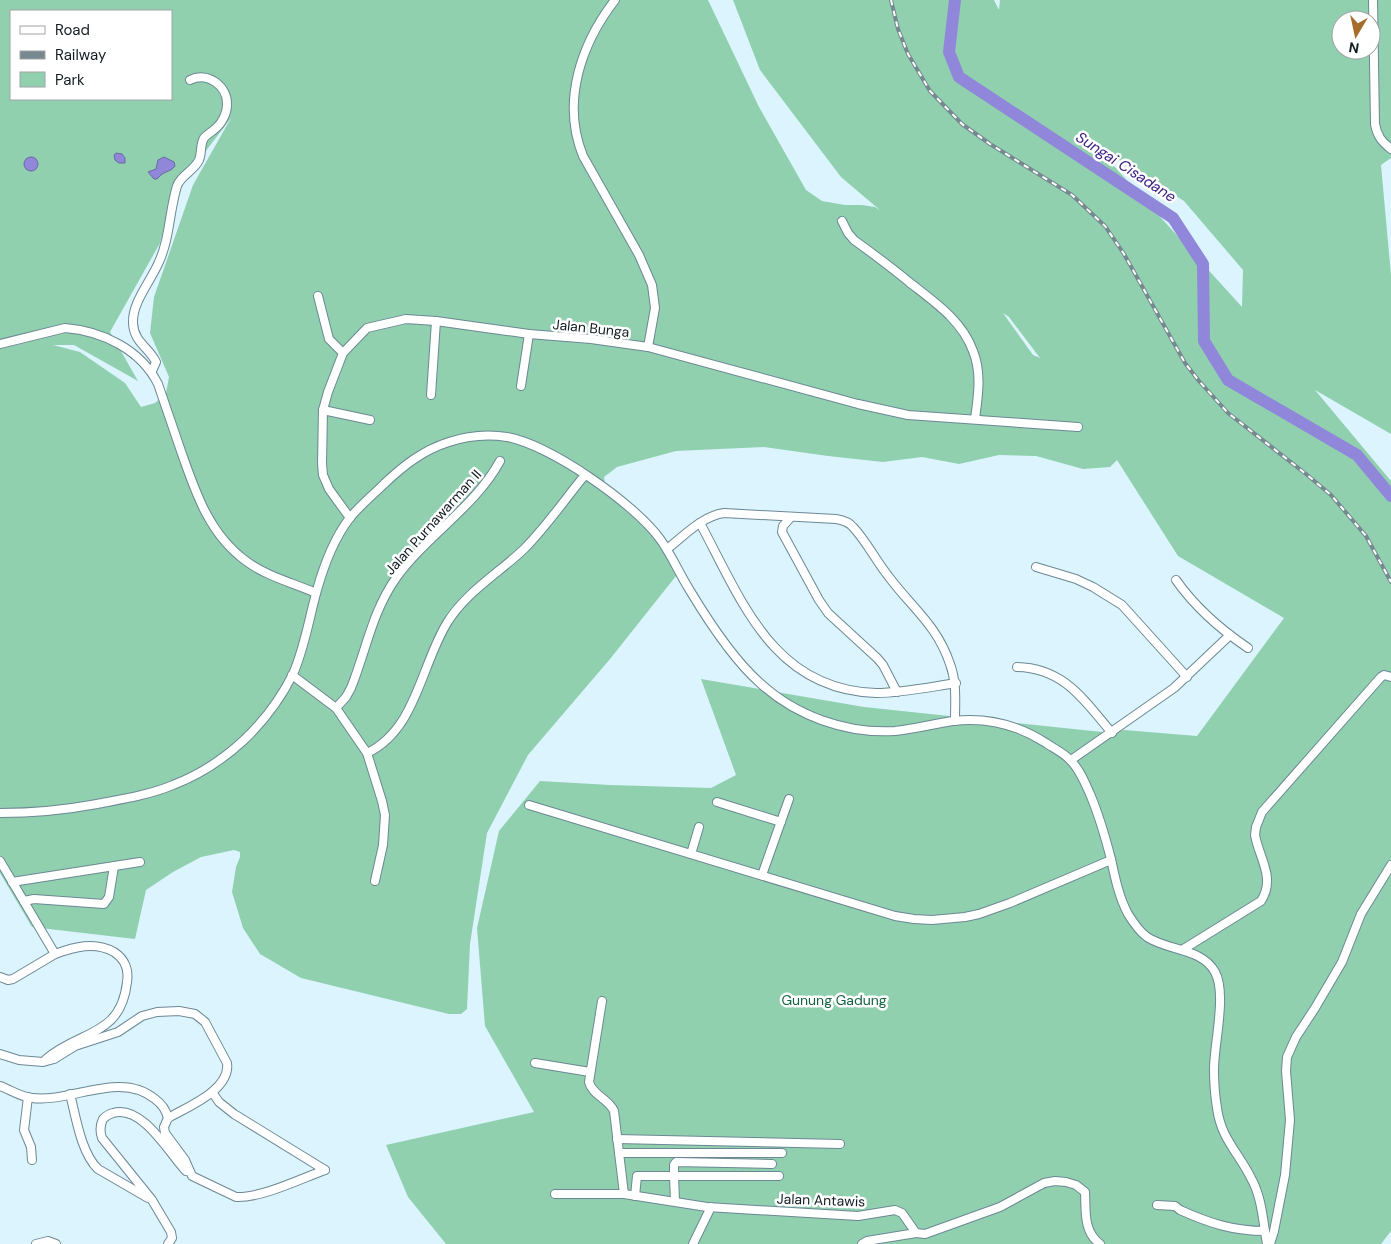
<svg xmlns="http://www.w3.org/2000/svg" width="1391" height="1244" viewBox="0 0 1391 1244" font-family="'DM Sans',sans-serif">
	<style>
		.green { fill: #90d0af; fill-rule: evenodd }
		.water { fill: #9087da; stroke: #6a67a2 }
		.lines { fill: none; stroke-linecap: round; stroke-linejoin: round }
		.river { stroke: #9087da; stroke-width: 12 }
		.minor-casing { stroke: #6b8894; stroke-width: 10 }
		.minor { stroke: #fff; stroke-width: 8 }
		.rail-casing { stroke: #768890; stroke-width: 4 }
		.rail { stroke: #fff; stroke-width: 2; stroke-dasharray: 5.5; stroke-linecap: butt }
		.labels { text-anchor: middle; stroke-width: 5; stroke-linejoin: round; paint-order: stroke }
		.street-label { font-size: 14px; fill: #111c21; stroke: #fff }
		.park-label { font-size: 14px; fill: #136343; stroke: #fff }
		.water-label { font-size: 15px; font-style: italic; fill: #3b2283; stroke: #fff }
	</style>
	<rect width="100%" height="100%" fill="#dbf4fe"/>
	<path class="green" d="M0,0H708L759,107L806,190L822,201L845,205H862L875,207L881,211L841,177L760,70L733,0H994L999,10L1000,0H1391V158L1381,165L1391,275V434L1315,390L1391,481V1231L1381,1244H446L408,1197L386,1145L534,1112L485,1026L477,928L499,831L540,781L610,785L711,788L736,775L701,679L864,707L1112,733L1124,730L1197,736L1284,618L1178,556L1117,460L1110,467L1083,469L1036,456L999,455L959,464L922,457L883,462L828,456L764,447L676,451L617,467L604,477L605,485L647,518L663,537L678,559L679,566L676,576L610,659L528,755L487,833L470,944L467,1009L461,1014H449L301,978L260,954L243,928L232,892L236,867L240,857V852L234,850L201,857L173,872L146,890L135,939L32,927L0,873V348L18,344H0ZM11,11H171V99H11ZM1341,20H1371V50H1341ZM231,118L193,185L154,297L150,333L169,377L166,393L155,403L141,407L125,383L80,352L53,345H74L138,381L110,332L160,243L173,194ZM1094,144L1184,201L1243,270L1242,307ZM1003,313L1009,317L1040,358L1033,355Z"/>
	<g class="water">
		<path d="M116,153L122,154L125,158V163H119L115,160L114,155Z"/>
		<circle cx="31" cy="164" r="7"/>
		<path d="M164,157L174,162L175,166C170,173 164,170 157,179H154L148,172L156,169L158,160Z"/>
	</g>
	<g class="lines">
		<path class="river" d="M955,0L949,52L959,77L1173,218L1203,264L1204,341L1228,380L1357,455L1391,496"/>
		<g class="minor-casing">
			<g id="minor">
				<path d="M1373,0L1375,124C1377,136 1382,142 1391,149"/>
				<path d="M842,221L848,233L854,240C872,253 891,267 909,282C933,301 962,320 973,351C982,373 978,396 975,419"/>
				<path d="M318,296L329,339L343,353"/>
				<path d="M0,344L65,328C103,331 141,350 158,384C166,408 174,431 182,454C196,494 210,535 246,561C266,576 293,583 316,593"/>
				<path d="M648,347L858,404L908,415L1078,427"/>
				<path d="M152,371L156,362C149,347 134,343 133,323C132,303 150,282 158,264C170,239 169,212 177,186C181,175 194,171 199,160C202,153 200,144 204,138C207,134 212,132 216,128C222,123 227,113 227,105C228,86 207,71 190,80"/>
				<path d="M521,386L529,334"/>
				<path d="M431,395L436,321"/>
				<path d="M323,410L370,420"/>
				<path d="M791,517L783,526L782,532L819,600L828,613L877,658L883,665L897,692"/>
				<path d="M350,518L329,489L323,475L322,464L323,410L328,392L343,353L367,328L406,319L436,321L529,334L591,339L648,347L655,308L652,285L639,255L583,156C561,102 581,44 615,0"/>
				<path d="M700,523C742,601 773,690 876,693C902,693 930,687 956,683"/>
				<path d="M667,549C684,536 702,516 724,513L836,519C842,520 849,522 853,527C867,542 876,561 889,577C912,608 937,625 950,664C957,683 955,701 955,721"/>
				<path d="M1036,567L1076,579L1093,587L1122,605L1187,677"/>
				<path d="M1176,580C1195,607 1220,629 1248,648"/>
				<path d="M1017,667C1064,668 1084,700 1112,733"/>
				<path d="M292,675L336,708L367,753L382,801L385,815L383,845L375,881"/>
				<path d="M336,708L346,697L351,688C366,651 372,612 396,578C427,535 475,507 500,461"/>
				<path d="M367,753C416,730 421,665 447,623C466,592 499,573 524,549C547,526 565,499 585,475"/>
				<path d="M1071,760L1174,688L1230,635"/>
				<path d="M717,802L781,822"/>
				<path d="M529,805L895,916L914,919L932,920L965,917L979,914L1010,903L1111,860"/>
				<path d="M0,813C33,813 65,810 97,804C123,799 149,795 173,785C225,765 268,724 293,674C305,647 309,618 317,590C324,565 334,539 349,519C359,506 373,495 384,484C403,466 423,450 449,442C467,436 488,434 507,437C550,445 634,503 660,539C671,554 679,573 689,589C707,619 735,661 760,683C796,716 846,734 895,731C914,729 933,724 953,721C986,717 1018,725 1046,743C1053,748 1064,753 1070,760C1079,768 1085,783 1090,794C1099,815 1105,836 1111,859C1115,878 1119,897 1128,914C1133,922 1140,932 1147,937C1168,951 1202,948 1215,972C1227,994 1214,1044 1214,1069C1214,1082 1215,1096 1217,1108C1221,1139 1239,1153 1251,1178C1262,1197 1263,1222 1267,1244"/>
				<path d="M691,854L699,827"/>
				<path d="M0,861L55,954L13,979L8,980L0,977"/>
				<path d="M762,875L789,799"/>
				<path d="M12,882L140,862"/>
				<path d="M24,901L34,899L104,904L109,897L114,866"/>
				<path d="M1182,950L1261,901C1276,878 1259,858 1255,835L1256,827L1262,812L1381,677L1384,675L1391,677"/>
				<path d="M602,1001L589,1082C592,1095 609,1099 614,1111L624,1194"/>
				<path d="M0,1054L19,1060L43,1062L54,1059L75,1046L118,1032L142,1016L157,1012L179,1011L195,1014L205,1022L227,1063C231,1090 187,1107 168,1118L164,1127L165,1133L185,1160L192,1176L236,1197C262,1198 300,1179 325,1170"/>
				<path d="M46,1059C80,1030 121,1037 127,982C129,970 125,959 114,952C95,941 74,947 55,954"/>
				<path d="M535,1063L590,1072"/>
				<path d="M0,1086C11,1090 21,1097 32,1098C72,1103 120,1070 155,1099C162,1104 166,1110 168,1118"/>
				<path d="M212,1092L219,1102L234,1114L325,1170"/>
				<path d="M70,1094C76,1117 81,1153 98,1169L148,1198"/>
				<path d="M28,1097L24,1130L31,1147L32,1160"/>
				<path d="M617,1139L840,1144"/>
				<path d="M619,1153H782"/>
				<path d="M555,1194H624L707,1207L858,1216L895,1210L902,1213L916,1233L925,1234L1000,1207L1044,1183L1055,1181L1066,1182L1076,1185L1085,1192C1086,1211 1083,1231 1100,1244"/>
				<path d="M635,1196L637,1176H674V1165L676,1162L772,1164"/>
				<path d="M675,1201L674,1176H779"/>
				<path d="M1157,1205L1175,1206L1180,1210C1209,1223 1233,1231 1265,1231"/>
				<path d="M36,1244L48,1241L56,1244"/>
				<path d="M168,1244L172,1238L171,1232L152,1200L102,1138C100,1132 100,1125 103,1119C106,1116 109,1114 113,1113C142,1104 169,1153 186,1171"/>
				<path d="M693,1244L711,1207"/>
				<path d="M862,1244L867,1241L916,1233"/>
				<path d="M1270,1244L1274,1231L1285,1175L1290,1120L1286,1071L1287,1057L1296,1037L1315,1008L1342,962L1361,914L1391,865"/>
			</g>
		</g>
		<use href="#minor" class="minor"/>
		<g class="rail-casing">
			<path id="rail" d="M891,0L898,29L908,54L930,91L962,124L990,144L1072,195L1105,226L1124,254L1185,363L1199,381L1228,413L1306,474L1331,495L1366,536L1391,582"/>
		</g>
		<use href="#rail" class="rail"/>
	</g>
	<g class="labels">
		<g class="street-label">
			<text transform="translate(591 328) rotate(6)" y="5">Jalan Bunga</text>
			<text transform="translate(433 522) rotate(-48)" y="5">Jalan Purnawarman II</text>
			<text transform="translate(821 1200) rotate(2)" y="5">Jalan Antawis</text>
		</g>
		<g class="park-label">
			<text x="834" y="1005">Gunung Gadung</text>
		</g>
		<g class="water-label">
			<text transform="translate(1126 167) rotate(33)" y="5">Sungai Cisadane</text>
		</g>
	</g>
	<rect x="10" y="10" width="162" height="90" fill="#ffffff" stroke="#a0a4a6"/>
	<rect x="20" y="26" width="25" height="8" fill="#ffffff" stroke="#a0a4a6"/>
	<text x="55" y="35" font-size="15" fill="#111c21">Road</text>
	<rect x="20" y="51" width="25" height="8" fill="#768890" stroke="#a0a4a6"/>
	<text x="55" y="60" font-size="15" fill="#111c21">Railway</text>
	<rect x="20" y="72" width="25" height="15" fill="#90d0af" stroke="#a0a4a6"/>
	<text x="55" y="85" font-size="15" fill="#111c21">Park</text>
	<g transform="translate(1356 35) rotate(189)"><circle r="24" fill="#ffffff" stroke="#a0a4a6"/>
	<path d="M0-4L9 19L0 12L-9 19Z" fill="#a56c2a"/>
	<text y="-8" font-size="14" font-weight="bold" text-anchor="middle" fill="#111c21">N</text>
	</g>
</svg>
